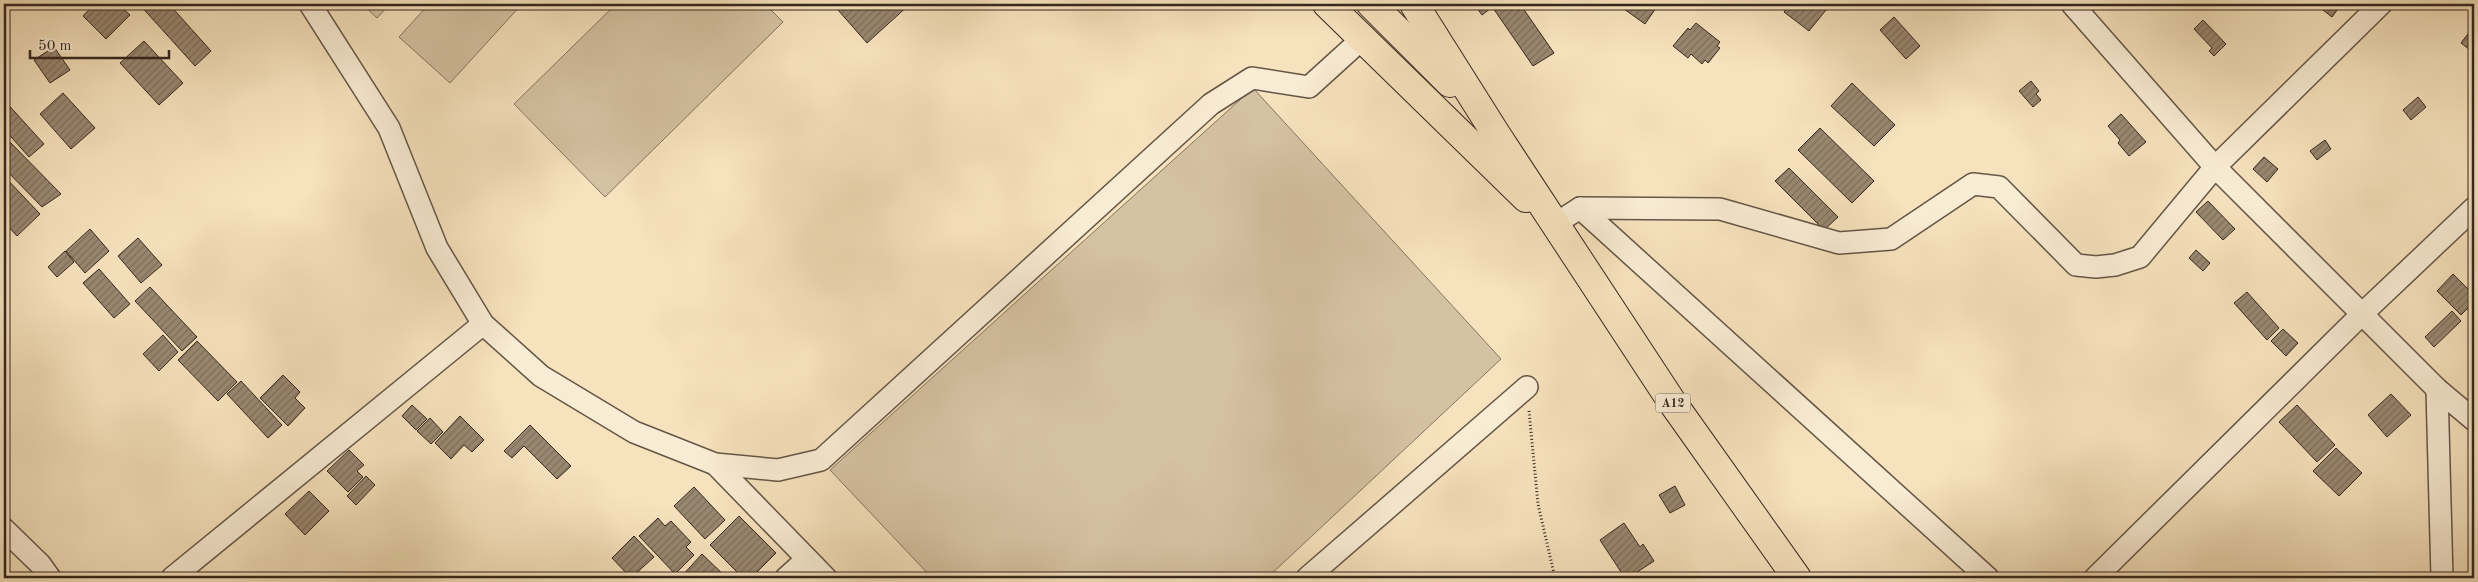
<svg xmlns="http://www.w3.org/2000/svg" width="2478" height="582" viewBox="0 0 2478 582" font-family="'Old Standard TT',serif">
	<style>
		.green { fill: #d5c2a2; stroke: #847460 }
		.building { fill: url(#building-hatch); stroke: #34271e }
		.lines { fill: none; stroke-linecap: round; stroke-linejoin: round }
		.minor-casing { stroke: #645646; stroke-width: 24 }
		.primary-casing { stroke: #34271e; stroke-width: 30 }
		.path { stroke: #34271e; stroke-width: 3; stroke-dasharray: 1 2.5; stroke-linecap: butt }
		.minor { stroke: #f9ecd4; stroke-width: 21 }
		.primary { stroke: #f6e2bd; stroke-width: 28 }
		.labels { text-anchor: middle; stroke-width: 4; stroke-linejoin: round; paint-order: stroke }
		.shield { fill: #f9ecd4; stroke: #6f6255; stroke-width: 1 }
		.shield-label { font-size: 12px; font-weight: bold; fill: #34271e }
	</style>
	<defs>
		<pattern id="building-hatch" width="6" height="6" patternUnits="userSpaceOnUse" patternTransform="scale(1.25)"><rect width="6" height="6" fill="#998871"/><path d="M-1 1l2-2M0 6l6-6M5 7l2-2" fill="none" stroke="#7e6f5c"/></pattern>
	</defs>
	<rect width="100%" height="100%" fill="#f6e2bd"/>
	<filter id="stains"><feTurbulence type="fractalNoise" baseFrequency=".004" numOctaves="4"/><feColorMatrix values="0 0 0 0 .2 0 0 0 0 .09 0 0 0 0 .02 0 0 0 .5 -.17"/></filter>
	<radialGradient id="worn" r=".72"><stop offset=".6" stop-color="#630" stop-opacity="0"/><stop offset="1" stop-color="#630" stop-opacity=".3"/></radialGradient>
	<g class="green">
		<path d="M362,4H390L377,18Z"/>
		<path d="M429,4H522L450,83L399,37Z"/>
		<path d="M616,4H765L783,22L605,197L514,104Z"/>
		<path d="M1253,88L1501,359L1267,578H932L830,470Z"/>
	</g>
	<g class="building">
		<path d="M94,4H118L130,15L106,39L83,16Z"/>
		<path d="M139,4H169L211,51L195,66Z"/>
		<path d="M844,4H910L867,43L838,10Z"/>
		<path d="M1474,4H1487L1491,8L1482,15Z"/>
		<path d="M1493,4H1520L1554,53L1533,66L1491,5Z"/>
		<path d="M1617,4H1656L1658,5L1645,24Z"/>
		<path d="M1790,4H1818L1826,10L1809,31L1784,12Z"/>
		<path d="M2320,4H2337L2340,6L2332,17L2318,6Z"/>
		<path d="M1894,17L1920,46L1906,59L1880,30Z"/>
		<path d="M2203,20L2226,44L2214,56L2209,51L2212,48L2194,29Z"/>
		<path d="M1696,23L1720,42L1717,46L1720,48L1708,63L1705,60L1702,64L1691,54L1688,58L1673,46L1688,28L1690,30Z"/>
		<path d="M2474,26V53L2461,43Z"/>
		<path d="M144,41L183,83L159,105L120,63Z"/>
		<path d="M54,47L70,70L50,83L34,60Z"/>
		<path d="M2031,81L2039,91L2036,94L2041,100L2033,107L2019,91Z"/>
		<path d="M1852,83L1895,125L1874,146L1831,106Z"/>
		<path d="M63,93L95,128L71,149L40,114Z"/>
		<path d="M2418,97L2426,107L2411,120L2403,110Z"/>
		<path d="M4,100L44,144L29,157L4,129Z"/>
		<path d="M2121,114L2146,142L2129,156L2118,143L2120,140L2108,126Z"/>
		<path d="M1820,128L1874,181L1852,203L1798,150Z"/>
		<path d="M4,136L61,194L42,207L4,168Z"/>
		<path d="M2325,140L2331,149L2317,160L2310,151Z"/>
		<path d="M2264,157L2278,169L2267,182L2253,169Z"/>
		<path d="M1789,168L1838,217L1824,230L1775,181Z"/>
		<path d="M4,176L40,214L17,236L4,222Z"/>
		<path d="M2208,201L2235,229L2223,240L2196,212Z"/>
		<path d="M90,229L109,251L85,273L66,251Z"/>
		<path d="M138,238L162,265L141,283L118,256Z"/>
		<path d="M2196,250L2210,263L2203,271L2189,258Z"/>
		<path d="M65,251L74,262L57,277L48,267Z"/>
		<path d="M99,269L130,304L114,318L83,283Z"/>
		<path d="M2453,274L2474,295V302L2461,315L2437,291Z"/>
		<path d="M150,287L197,337L182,351L135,301Z"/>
		<path d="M2247,292L2279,328L2267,340L2234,303Z"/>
		<path d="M2452,311L2461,321L2434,347L2425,337Z"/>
		<path d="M2283,329L2298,343L2286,356L2271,341Z"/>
		<path d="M163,335L178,352L159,371L143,354Z"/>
		<path d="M197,341L237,382L218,401L178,360Z"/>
		<path d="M283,375L300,392L295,398L305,408L288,426L260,398Z"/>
		<path d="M241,381L282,425L268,438L227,394Z"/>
		<path d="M2391,394L2411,415L2387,437L2368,415Z"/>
		<path d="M412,405L427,419L416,430L402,416Z"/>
		<path d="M2297,405L2335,445L2317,462L2279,422Z"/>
		<path d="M460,416L484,440L472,452L464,445L451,459L435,443Z"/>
		<path d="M430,418L443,432L431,444L417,431Z"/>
		<path d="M530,425L571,466L557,479L524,446L512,458L504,451Z"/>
		<path d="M2336,448L2362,473L2339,496L2313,471Z"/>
		<path d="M349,450L364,465L357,471L363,477L348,492L327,471Z"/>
		<path d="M366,476L375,485L356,505L347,496Z"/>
		<path d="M1675,486L1685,505L1670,513L1659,495Z"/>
		<path d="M694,487L725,520L705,539L674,506Z"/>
		<path d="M309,491L329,511L305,535L285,514Z"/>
		<path d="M739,516L776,553L751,578H743L710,545Z"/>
		<path d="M658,518L665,526L671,521L691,542L686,547L694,555L675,574L639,536Z"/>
		<path d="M1624,523L1640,547L1643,544L1654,561L1628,578H1625L1600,540Z"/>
		<path d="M634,536L654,557L631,578L612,558Z"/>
		<path d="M702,554L727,578H680Z"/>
	</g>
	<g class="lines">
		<g class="minor-casing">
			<g id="minor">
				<path d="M310,4L389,128L437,248L483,324L541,376L634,432L715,464L778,470L821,460L1211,104L1252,78L1309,87L1363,38"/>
				<path d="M2072,4L2215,167L2437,389L2474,420"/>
				<path d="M1580,208L1720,209L1839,243L1891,239L1973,184L1999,187L2076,265L2096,267L2115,265L2140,257L2215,167L2381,4"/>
				<path d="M1555,224L1580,208L1988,578"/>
				<path d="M2437,389L2442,578"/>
				<path d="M715,464L826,578"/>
				<path d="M4,529L40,564L50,578"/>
				<path d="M172,578L483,324"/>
				<path d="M786,578L807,559"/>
				<path d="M1307,578L1527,387"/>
				<path d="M2095,578L2362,314L2474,208"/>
			</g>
		</g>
		<g class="primary-casing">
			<g id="primary">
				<path d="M1327,4L1526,198"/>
				<path d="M1371,4L1450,83"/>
				<path d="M1414,4L1496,134L1672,402L1797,578"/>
			</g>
		</g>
		<path class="path" d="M1529,411L1538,504L1555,578"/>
		<use href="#minor" class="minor"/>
		<use href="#primary" class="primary"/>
	</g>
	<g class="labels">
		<rect class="shield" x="1655.5" y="393.5" width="35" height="19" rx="4"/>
		<g class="shield-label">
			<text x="1673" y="407">A12</text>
		</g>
	</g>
	<rect width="2478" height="582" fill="none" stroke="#f6e2bd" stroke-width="20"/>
	<rect x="5" y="5" width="2468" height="572" fill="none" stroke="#34271e" stroke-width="2.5"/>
	<rect x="10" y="10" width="2458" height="562" fill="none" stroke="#34271e"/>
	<path d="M30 50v8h139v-8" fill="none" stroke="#34271e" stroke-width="2.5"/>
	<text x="38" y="50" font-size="15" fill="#34271e" stroke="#f9ecd4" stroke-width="4" paint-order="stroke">50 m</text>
	<rect width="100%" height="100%" filter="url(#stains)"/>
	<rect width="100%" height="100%" fill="url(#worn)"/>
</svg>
